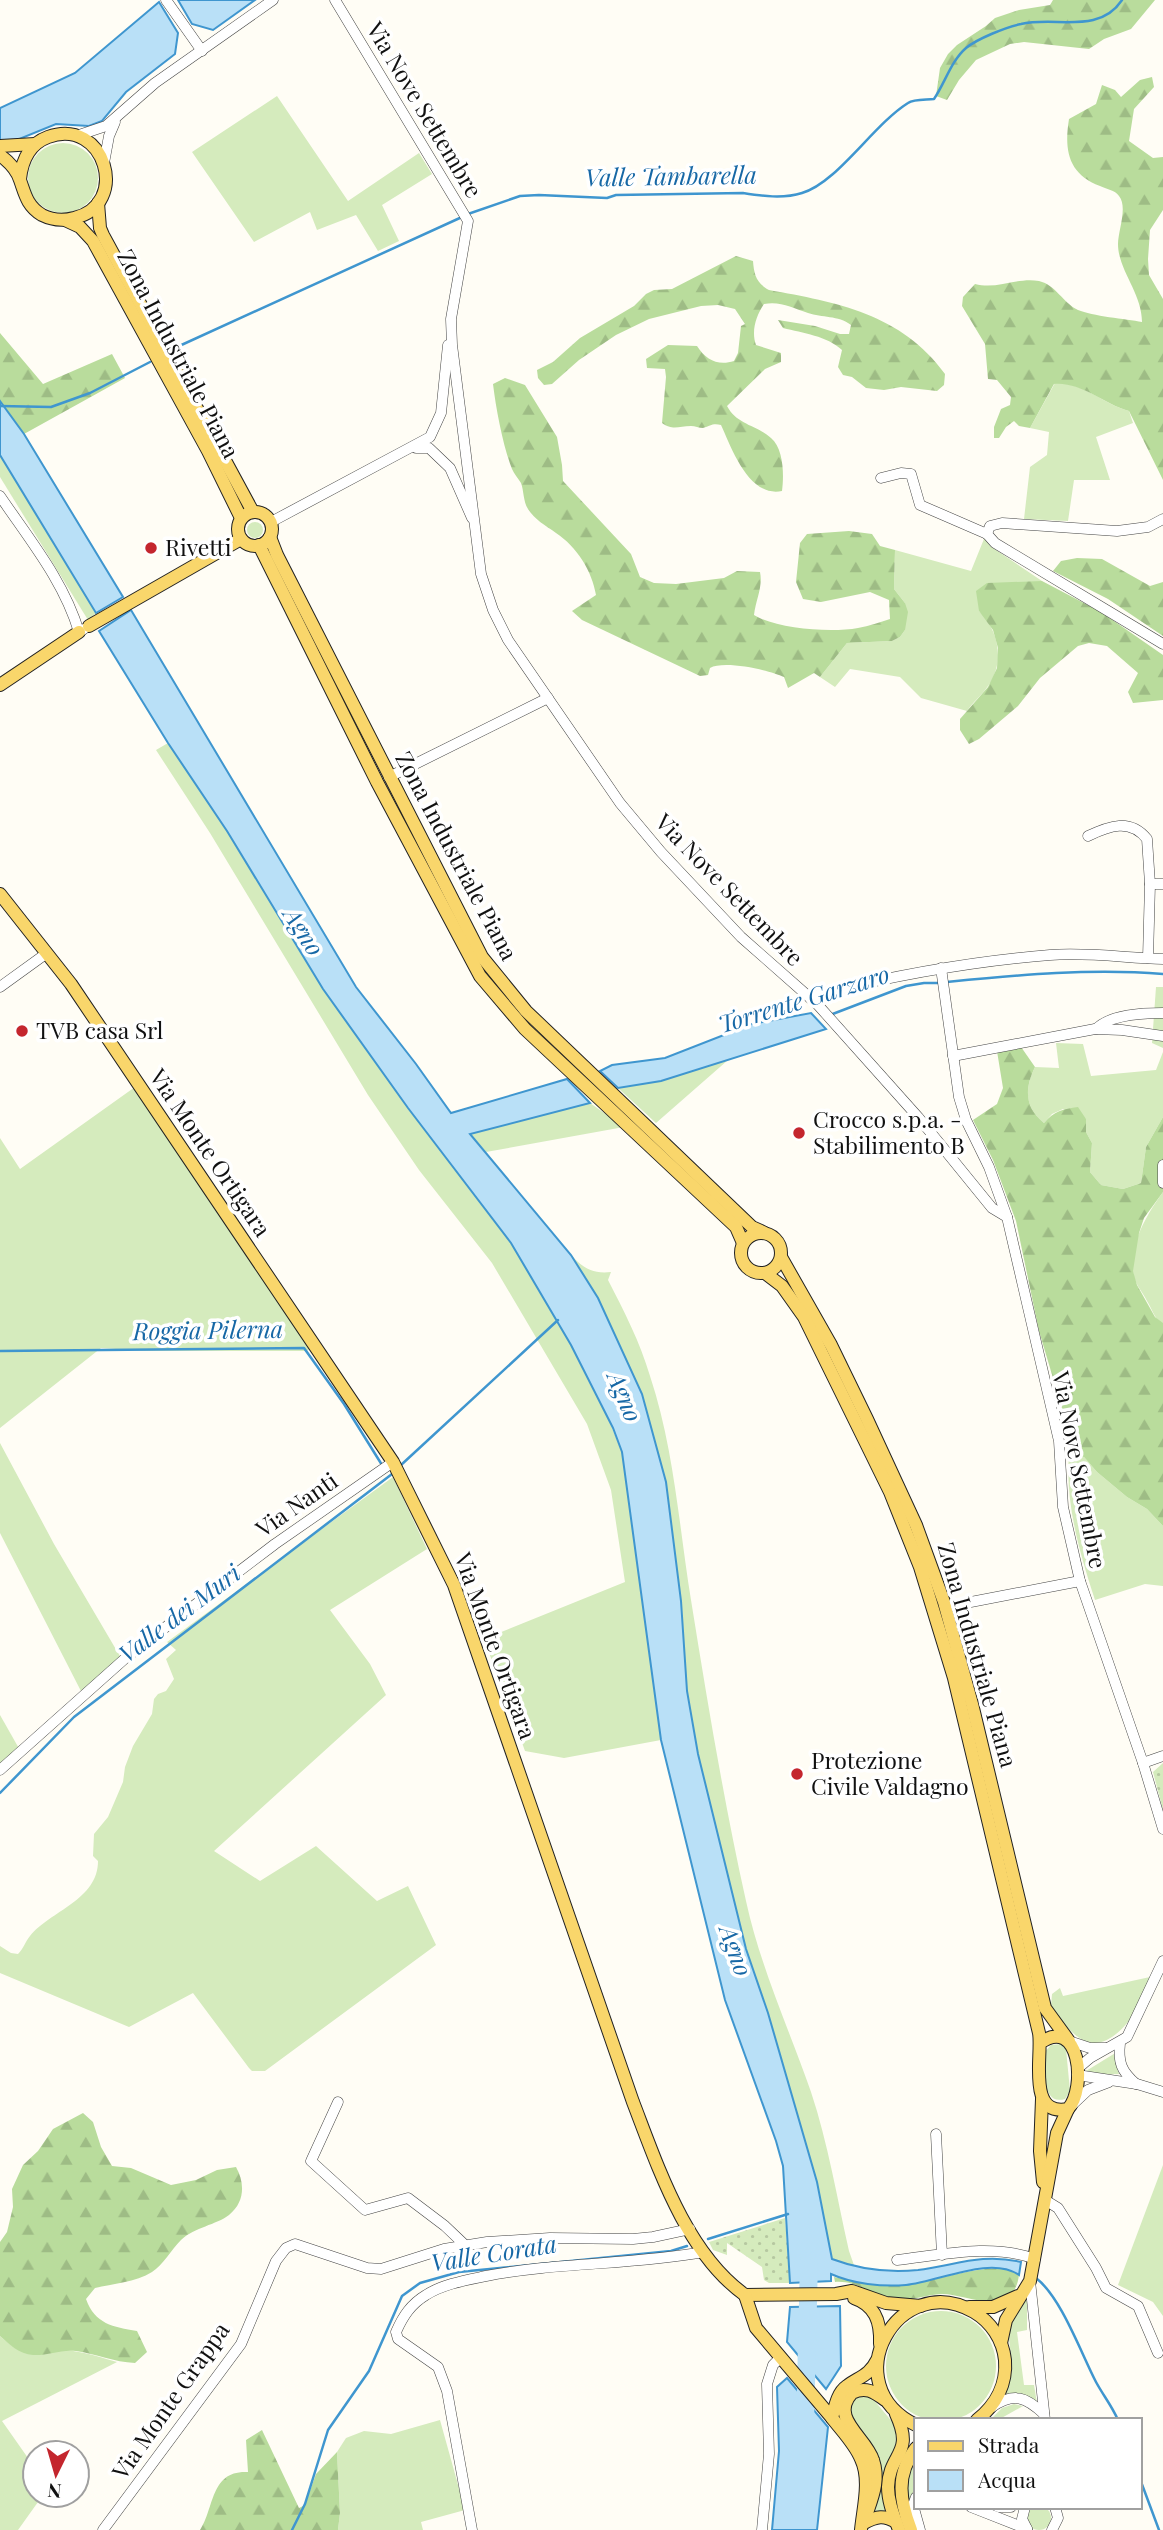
<svg xmlns="http://www.w3.org/2000/svg" width="1163" height="2530" viewBox="0 0 1163 2530" font-family="'Playfair Display',serif">
	<style>
		.grass { fill: #d5ebbd }
		.forest { fill: url(#forest-firs) }
		.park { fill: url(#park-dots) }
		.water { fill: #b9e0f7; stroke: #3f96cf; stroke-width: 2 }
		.lines { fill: none; stroke-linecap: round; stroke-linejoin: round }
		.stream { stroke: #3f96cf; stroke-width: 2.5 }
		.river { stroke: #b9e0f7; stroke-width: 18 }
		.minor-casing { stroke: #444; stroke-width: 11 }
		.major-casing { stroke: #222; stroke-width: 14 }
		.minor { stroke: #fff; stroke-width: 10 }
		.major { stroke: #f9d66b; stroke-width: 12 }
		.poi-dot { fill: #c4262e; stroke: #fff; stroke-width: 2.5 }
		.labels { text-anchor: middle; stroke-width: 7; stroke-linejoin: round; paint-order: stroke }
		.street-label { font-size: 23px; fill: #111; stroke: #fff }
		.poi-label { font-size: 23px; fill: #111; stroke: #fff; text-anchor: start }
		.water-label { font-size: 24px; font-style: italic; fill: #1768a6; stroke: #fff }
	</style>
	<defs>
		<pattern id="forest-firs" width="22" height="20" patternUnits="userSpaceOnUse" patternTransform="scale(1.75)"><rect width="22" height="20" fill="#b9dc9c"/><path d="M5 1l3.5 6h-7zM16 11l3.5 6h-7z" fill="#9ebc85"/></pattern>
		<pattern id="park-dots" width="8" height="8" patternUnits="userSpaceOnUse" patternTransform="scale(1.75)"><rect width="8" height="8" fill="#d5ebbd"/><path d="M2 2h.1M6 6h.1" fill="none" stroke="#b6c8a1" stroke-width="1.8" stroke-linecap="round"/></pattern>
	</defs>
	<rect width="100%" height="100%" fill="#fffdf5"/>
	<g class="grass">
		<path d="M277,96L348,201L419,153L432,174L382,205L399,241L378,251L356,215L317,230L310,212L254,242L192,152Z"/>
		<circle cx="63" cy="178" r="35"/>
		<path d="M1055,383C1083,382 1103,404 1129,411L1133,423L1096,437L1110,480H1074L1068,521L1024,519L1030,467L1047,455L1049,432L1030,428Z"/>
		<path d="M0,455L96,613L88,620L0,477Z"/>
		<circle cx="255" cy="530" r="8"/>
		<path d="M986,534L990,546L1042,581L979,611C999,630 1005,663 988,686C982,695 973,702 967,711L921,698L900,677L850,669L835,687L820,677L847,643L892,641L900,637L905,630V603L894,589L895,550L971,571Z"/>
		<path d="M168,743L227,831L323,989L408,1108L511,1243L571,1345L600,1400L622,1452L661,1740L564,1758L525,1751L484,1639L625,1582L611,1490L587,1424L492,1263L419,1170L368,1095L210,833L156,750Z"/>
		<path d="M1156,987H1163V1048L1152,1043Z"/>
		<path d="M1056,1043L1083,1044L1091,1076L1156,1070L1163,1052V1117L1146,1147L1141,1183L1123,1189L1101,1185L1090,1172L1092,1143L1086,1132V1119L1063,1109L1052,1114L1044,1123C1025,1107 1024,1090 1035,1067L1059,1068Z"/>
		<path d="M728,1060L656,1123L618,1088L661,1081Z"/>
		<path d="M135,1087L312,1347L307,1351H145L101,1348L0,1428V1138L20,1169Z"/>
		<path d="M590,1103L624,1127L486,1152L470,1133Z"/>
		<path d="M1163,1192V1323L1161,1324C1154,1317 1152,1309 1147,1301C1142,1291 1134,1283 1133,1272C1129,1243 1148,1213 1163,1192Z"/>
		<path d="M571,1255C583,1268 592,1274 611,1272L608,1280C624,1311 640,1342 650,1376C674,1448 679,1526 691,1600C707,1700 724,1802 746,1901C760,1966 789,2029 811,2092C828,2143 837,2198 849,2251L855,2268L832,2259L817,2182L768,2013L746,1949L698,1754L687,1691L682,1608L666,1482L642,1394L598,1298Z"/>
		<path d="M0,1443L54,1544L124,1663L84,1697L0,1533Z"/>
		<path d="M1069,1455L1084,1457L1097,1472L1127,1497L1147,1509L1163,1526V1586L1145,1584L1095,1600C1080,1554 1065,1504 1069,1455Z"/>
		<path d="M393,1477L427,1549L330,1610L370,1664L386,1695L214,1851L260,1881L316,1846L377,1901L408,1886L436,1945L265,2071H252L249,2068L193,1993L129,2027L0,1973V1946L11,1953L18,1954C24,1948 25,1942 30,1936C50,1911 98,1900 98,1861L93,1856L94,1834L108,1817L123,1782L125,1767L133,1746L152,1714L154,1699L158,1694L166,1691L174,1679L166,1659L176,1650L167,1642Z"/>
		<path d="M0,1715L21,1752L0,1774Z"/>
		<path d="M1150,1977C1146,2003 1112,2058 1081,2039C1068,2031 1060,2018 1051,2006L1052,1994L1060,1988L1063,1996Z"/>
		<path d="M1061,2044L1066,2049L1070,2091L1065,2099C1041,2106 1045,2069 1044,2053L1051,2045Z"/>
		<path d="M1117,2052L1116,2065L1119,2074L1088,2075L1086,2071Z"/>
		<path d="M1163,2165V2316L1153,2302L1118,2285Z"/>
		<path d="M1027,2300V2330L1017,2332L1024,2385H1034L1037,2403L1019,2394H1006C1008,2385 1012,2376 1012,2367C1010,2334 1001,2327 1027,2300Z"/>
		<circle cx="941" cy="2366" r="55"/>
		<path d="M0,2336C31,2364 39,2348 73,2351C88,2353 103,2358 117,2362L2,2421L35,2468V2495H43L18,2530H0Z"/>
		<path d="M863,2395L869,2396L873,2399L894,2424L897,2432L888,2514H872L849,2420L853,2400Z"/>
		<path d="M1014,2404L1023,2406L998,2420H990L1002,2408Z"/>
		<path d="M440,2420L465,2510L421,2522L423,2530H338L340,2513L337,2452L346,2438L364,2431L391,2434Z"/>
		<path d="M916,2457V2490L911,2495L909,2504L905,2479Z"/>
		<circle cx="1039" cy="2518" r="12"/>
	</g>
	<g class="forest">
		<path d="M1053,0H1155L1131,29L1104,39L1089,49L1024,42L1010,44L976,60L959,80L947,100L936,96L940,68L948,54L957,45L986,26L995,18L1019,10L1050,5Z"/>
		<path d="M1152,77L1154,87L1134,109L1129,141L1153,158L1163,157V210L1150,230L1148,259L1149,275L1163,299V480L1129,411C1103,404 1082,382 1054,384L1030,428L1019,426L1014,421L1006,427L999,438H994V427L1001,409L1010,405L1011,397L997,380L988,379L985,344L962,306L963,297L975,284C997,290 1017,277 1039,281C1056,285 1063,303 1078,310C1092,316 1126,319 1142,322C1142,293 1118,270 1118,244C1118,231 1128,207 1119,196C1115,190 1106,189 1100,186C1068,174 1064,150 1069,119L1096,104L1102,85L1115,90L1121,97L1140,80Z"/>
		<path d="M736,256L753,261C754,274 756,283 769,290C836,302 902,314 945,374L944,385L937,391L901,387L884,390L866,388L852,377L843,375L838,367L842,350C827,336 803,333 783,328L778,320L815,326L840,334H849L851,325C838,315 822,318 808,313C792,308 781,301 764,304C756,316 751,331 756,345L781,353V362L765,369L727,406C737,425 757,425 771,438C784,449 784,476 782,491C749,498 732,449 721,425C712,423 711,426 703,428C699,428 695,426 691,426C679,426 673,431 662,423L666,377L665,369L647,368L646,359L668,345L697,346C706,360 718,366 734,361L738,353L741,326L745,324L735,309L718,305L701,306L649,319L616,335L579,360L552,384L544,385L538,378L537,370L553,362L580,338L634,306L646,294L654,290L672,289Z"/>
		<path d="M0,333L43,384L112,354L125,378L24,434L0,401Z"/>
		<path d="M505,378L525,385L557,437L562,465L563,481L631,554L640,577L654,583L676,584L724,578L737,571L760,572C763,587 756,599 754,615C776,629 831,633 858,628C869,626 880,622 890,619L889,600L870,592L821,602L803,599L796,582L800,543L807,534L849,531L872,534L880,546L895,550L894,589L905,603L908,612L905,630L900,637L892,641L847,643L820,677L814,673L788,688L784,677C769,670 724,660 710,668L708,675L700,676L582,620L572,611L596,595C592,571 577,547 556,533C545,525 535,520 528,509C523,501 524,491 521,483C518,478 514,474 512,469C503,446 496,409 493,384Z"/>
		<path d="M1077,558L1102,559L1150,586L1163,582V636L1108,599L1053,571L1061,561Z"/>
		<path d="M1042,581L1101,612L1163,655V700L1133,703L1128,692L1138,673L1107,646L1089,643L1078,646L1040,678L1018,706L979,739L969,744L960,730V719L988,687L997,668L998,648L993,630L979,611L976,591L987,583Z"/>
		<path d="M1019,1044L1035,1067C1024,1090 1025,1107 1044,1123C1054,1111 1063,1109 1078,1107L1086,1119V1132L1092,1143L1090,1172L1101,1185L1123,1189L1141,1183L1146,1147L1163,1117V1192L1144,1218L1139,1233L1133,1271L1137,1285L1155,1317L1163,1323V1526L1147,1509L1127,1497L1097,1472L1084,1457L1069,1455L1070,1435L1039,1331L1016,1221L993,1160L973,1120L997,1104L1003,1088L996,1045Z"/>
		<path d="M83,2113L93,2122L101,2147L112,2166L131,2168L171,2185L196,2180L217,2170L236,2167C245,2183 245,2202 229,2215C216,2225 195,2227 181,2240C171,2250 163,2265 152,2272C136,2282 112,2284 95,2288L86,2299C95,2324 113,2327 137,2331L147,2352L135,2363C114,2362 96,2354 76,2351C61,2349 47,2356 33,2355C19,2354 9,2344 0,2336V2242L7,2232L13,2207L12,2189L23,2165L38,2151L53,2129Z"/>
		<path d="M998,2268L1012,2270L1019,2275C1013,2321 966,2293 941,2294C924,2295 909,2302 892,2299C872,2295 856,2280 835,2282L834,2277C859,2282 885,2289 911,2284C941,2279 968,2269 998,2268Z"/>
		<path d="M262,2430L299,2508L305,2505L316,2474L337,2452L340,2513L338,2530H200C215,2507 210,2470 248,2472L246,2440Z"/>
	</g>
	<g class="park">
		<path d="M1163,1763V1810L1153,1772Z"/>
		<path d="M785,2218L790,2283H769L764,2280L762,2267L727,2243V2255L713,2250L709,2242Z"/>
	</g>
	<g class="water">
		<path d="M178,0H255L213,30L192,24Z"/>
		<path d="M159,2L178,33L175,54L126,92L102,121L89,126L56,124L12,142L0,140V108L75,73Z"/>
		<path d="M0,401L24,434L123,597L96,613L0,455Z"/>
		<path d="M131,610L356,987L416,1064L451,1113L567,1079L590,1103L470,1134L571,1255L598,1298L642,1394L666,1482L681,1601L687,1691L698,1754L746,1949L768,2013L817,2182L832,2259C861,2270 887,2273 918,2270C956,2265 982,2253 1021,2262L1019,2275C991,2255 938,2282 906,2285C882,2287 853,2284 831,2274V2281L790,2283L783,2166L776,2141L725,2000L661,1740L622,1452L613,1428L571,1345L511,1243L408,1108L323,989L227,831L168,743L99,631Z"/>
		<path d="M811,1013L826,1029L661,1081L618,1088L600,1071L612,1065L665,1058L752,1024Z"/>
		<path d="M840,2306L841,2366L826,2389L787,2342L790,2307Z"/>
		<path d="M787,2378L828,2427L817,2530H772L779,2451L777,2387Z"/>
	</g>
	<g class="lines">
		<g class="stream">
			<path d="M468,214L520,196L539,195L607,198L616,195L743,193C762,196 783,199 802,193C837,183 873,125 908,103C914,99 926,100 934,99C945,83 951,61 966,48C977,39 1006,27 1021,24C1055,16 1099,35 1122,0"/>
			<path d="M177,347L462,217"/>
			<path d="M0,406L51,407L90,393L150,362"/>
			<path d="M946,982C1019,975 1090,968 1163,974"/>
			<path d="M830,1015L906,986L924,983H940"/>
			<path d="M0,1351L304,1348L344,1404L382,1465"/>
			<path d="M401,1465L558,1320"/>
			<path d="M0,1793L74,1717L392,1474"/>
			<path d="M708,2239L788,2214"/>
			<path d="M1036,2278C1061,2297 1081,2353 1096,2382C1103,2395 1112,2406 1118,2420"/>
			<path d="M1140,2479L1159,2530"/>
			<path d="M292,2530L305,2504L328,2430L369,2371L402,2296L420,2283L459,2272L671,2251L687,2246"/>
		</g>
		<path class="river" d="M805,2425L809,2261"/>
		<g class="minor-casing">
			<g id="minor">
				<path d="M166,0L202,51"/>
				<path d="M335,0L468,221L451,319L452,345L481,574L493,610L508,640L620,803L661,852L741,937L817,1004L918,1117L992,1208L1007,1217L1059,1441L1063,1507L1080,1581L1143,1763L1163,1829"/>
				<path d="M76,136L106,126L155,83L273,0"/>
				<path d="M104,163L109,136L115,122"/>
				<path d="M416,448H429L450,468L472,518"/>
				<path d="M881,478L901,473L911,474L920,505L987,534"/>
				<path d="M0,496C29,539 64,581 79,632L84,629"/>
				<path d="M1163,519L1148,527L1117,531L1002,523L990,526L987,534L995,543L1163,644"/>
				<path d="M271,522L430,437L441,413L448,345"/>
				<path d="M389,777L548,698"/>
				<path d="M1088,836C1109,826 1130,818 1147,839L1150,884L1148,958"/>
				<path d="M1150,884H1163"/>
				<path d="M941,968L959,1097L966,1120L989,1167L1007,1217"/>
				<path d="M0,987L47,953"/>
				<path d="M810,998L823,993C897,975 973,961 1050,955C1088,952 1126,958 1163,959"/>
				<path d="M1096,1029C1111,1014 1143,1013 1163,1013"/>
				<path d="M953,1056L1095,1029L1122,1030L1163,1036"/>
				<path d="M1163,1165V1183"/>
				<path d="M945,1607L1080,1581"/>
				<path d="M1143,1763L1163,1756"/>
				<path d="M0,1770L129,1655L275,1544L393,1462"/>
				<path d="M1069,2041L1090,2048H1106"/>
				<path d="M1120,2043C1118,2062 1121,2071 1136,2084"/>
				<path d="M1077,2069L1090,2058L1127,2037L1163,1961"/>
				<path d="M1077,2075L1137,2084L1163,2092"/>
				<path d="M338,2102L311,2161L365,2210L408,2198L445,2226L465,2245"/>
				<path d="M1072,2105L1088,2090L1109,2082"/>
				<path d="M936,2134L942,2255"/>
				<path d="M1045,2200L1058,2208L1096,2268L1106,2288L1138,2306L1158,2353"/>
				<path d="M897,2260C941,2255 992,2243 1035,2259"/>
				<path d="M1030,2281L1045,2420"/>
				<path d="M992,2407C1014,2392 1026,2397 1044,2414"/>
				<path d="M916,2497L913,2505L920,2530"/>
				<path d="M971,2507L1027,2529"/>
				<path d="M998,2507H1011"/>
				<path d="M1025,2507L1022,2519L1027,2529"/>
				<path d="M103,2530L241,2344L276,2261L286,2248L295,2244L367,2268L381,2269L444,2249L487,2242L550,2238L633,2239L653,2237L690,2229"/>
				<path d="M472,2530L447,2391L438,2367L398,2339L396,2332C403,2316 411,2304 426,2295C443,2284 467,2280 486,2276C558,2262 632,2265 704,2252"/>
				<path d="M762,2530L769,2454L767,2384L773,2365L781,2357"/>
				<path d="M1052,2530L1058,2518L1055,2507"/>
			</g>
		</g>
		<g class="major-casing">
			<g id="major">
				<path d="M0,146L35,144"/>
				<path d="M0,155C8,161 17,170 20,180C25,194 27,206 42,215C52,220 63,221 74,218C131,205 105,116 48,137C29,144 22,160 20,179"/>
				<path d="M98,203L100,228L103,235L253,512"/>
				<path d="M65,220L80,227L93,241L208,451L241,518"/>
				<circle cx="255" cy="529" r="17"/>
				<path d="M270,537L277,555L482,957L526,1011L752,1227L763,1232"/>
				<path d="M259,545L377,782L480,976L525,1029L736,1227L743,1243"/>
				<path d="M89,626L241,539"/>
				<path d="M0,685L79,632"/>
				<path d="M0,894L71,984L393,1462L454,1585L633,2102C658,2167 686,2253 745,2295L836,2294L852,2291L886,2303L921,2306"/>
				<circle cx="761" cy="1253" r="20"/>
				<path d="M781,1257L831,1345L867,1419L916,1525L944,1602L972,1704L1045,2008L1069,2041"/>
				<path d="M765,1273L782,1286L804,1317L890,1492L920,1567L954,1678L1039,2033C1043,2055 1026,2117 1068,2109C1087,2088 1080,2015 1040,2043"/>
				<path d="M1042,2099L1040,2151L1043,2182"/>
				<path d="M745,2295L756,2328L832,2418"/>
				<path d="M854,2298C875,2305 881,2322 880,2344"/>
				<path d="M969,2307H993L1018,2296"/>
				<path d="M1001,2343L1006,2320L1030,2281L1057,2133L1068,2109"/>
				<path d="M896,2414C915,2455 889,2452 888,2487C888,2502 894,2516 899,2530"/>
				<path d="M916,2425C833,2385 898,2268 974,2312C991,2322 1003,2340 1005,2360C1007,2384 996,2405 977,2420"/>
				<path d="M868,2510C874,2493 879,2478 873,2460C866,2437 829,2418 852,2393C866,2386 874,2392 885,2400"/>
				<path d="M864,2523C877,2516 884,2515 896,2522"/>
				<path d="M861,2530C863,2508 871,2480 861,2459C855,2444 842,2431 832,2418C835,2407 837,2393 847,2386C859,2377 870,2375 877,2360"/>
				<path d="M911,2530C900,2501 895,2475 916,2448"/>
			</g>
		</g>
		<use href="#minor" class="minor"/>
		<use href="#major" class="major"/>
	</g>
	<g class="poi-dot">
		<circle cx="151" cy="548" r="7"/>
		<circle cx="22" cy="1031" r="7"/>
		<circle cx="799" cy="1133" r="7"/>
		<circle cx="797" cy="1774" r="7"/>
	</g>
	<g class="labels">
		<g class="street-label">
			<text transform="translate(424 110) rotate(59)" y="8">Via Nove Settembre</text>
			<text transform="translate(178 354) rotate(62)" y="8">Zona Industriale Piana</text>
			<text transform="translate(456 856) rotate(62)" y="8">Zona Industriale Piana</text>
			<text transform="translate(729 890) rotate(46)" y="8">Via Nove Settembre</text>
			<text transform="translate(210 1153) rotate(56)" y="8">Via Monte Ortigara</text>
			<text transform="translate(1079 1470) rotate(79)" y="8">Via Nove Settembre</text>
			<text transform="translate(297 1505) rotate(-35)" y="8">Via Nanti</text>
			<text transform="translate(495 1646) rotate(70)" y="8">Via Monte Ortigara</text>
			<text transform="translate(977 1655) rotate(74)" y="8">Zona Industriale Piana</text>
			<text transform="translate(171 2401) rotate(-55)" y="8">Via Monte Grappa</text>
		</g>
		<g class="poi-label">
			<text x="165" y="556">Rivetti</text>
			<text x="36" y="1039">TVB casa Srl</text>
			<text x="813" y="1128">Crocco s.p.a. -<tspan x="813" dy="26">Stabilimento B</tspan></text>
			<text x="811" y="1769">Protezione<tspan x="811" dy="26">Civile Valdagno</tspan></text>
		</g>
		<g class="water-label">
			<text transform="translate(671 177) rotate(-1)" y="8">Valle Tambarella</text>
			<text transform="translate(303 932) rotate(57)" y="8">Agno</text>
			<text transform="translate(804 1000) rotate(-17)" y="8">Torrente Garzaro</text>
			<text transform="translate(208 1331) rotate(-1)" y="8">Roggia Pilerna</text>
			<text transform="translate(624 1397) rotate(67)" y="8">Agno</text>
			<text transform="translate(180 1614) rotate(-37)" y="8">Valle dei Muri</text>
			<text transform="translate(735 1951) rotate(70)" y="8">Agno</text>
			<text transform="translate(494 2254) rotate(-9)" y="8">Valle Corata</text>
		</g>
	</g>
	<rect x="914" y="2418" width="228" height="91" fill="#ffffff" stroke="#a0a0a0" stroke-width="2"/>
	<rect x="928" y="2441" width="35" height="10" fill="#f9d66b" stroke="#a0a0a0" stroke-width="2"/>
	<text x="978" y="2453" font-size="21" fill="#111111">Strada</text>
	<rect x="928" y="2470" width="35" height="21" fill="#b9e0f7" stroke="#a0a0a0" stroke-width="2"/>
	<text x="978" y="2488" font-size="21" fill="#111111">Acqua</text>
	<g transform="translate(56 2474) rotate(185)"><circle r="33" fill="#ffffff" stroke="#a0a0a0" stroke-width="2"/>
	<path d="M0-5L12 26L0 18L-12 26Z" fill="#c4262e"/>
	<text y="-10" font-size="19" font-weight="bold" text-anchor="middle" fill="#111111">N</text>
	</g>
</svg>
